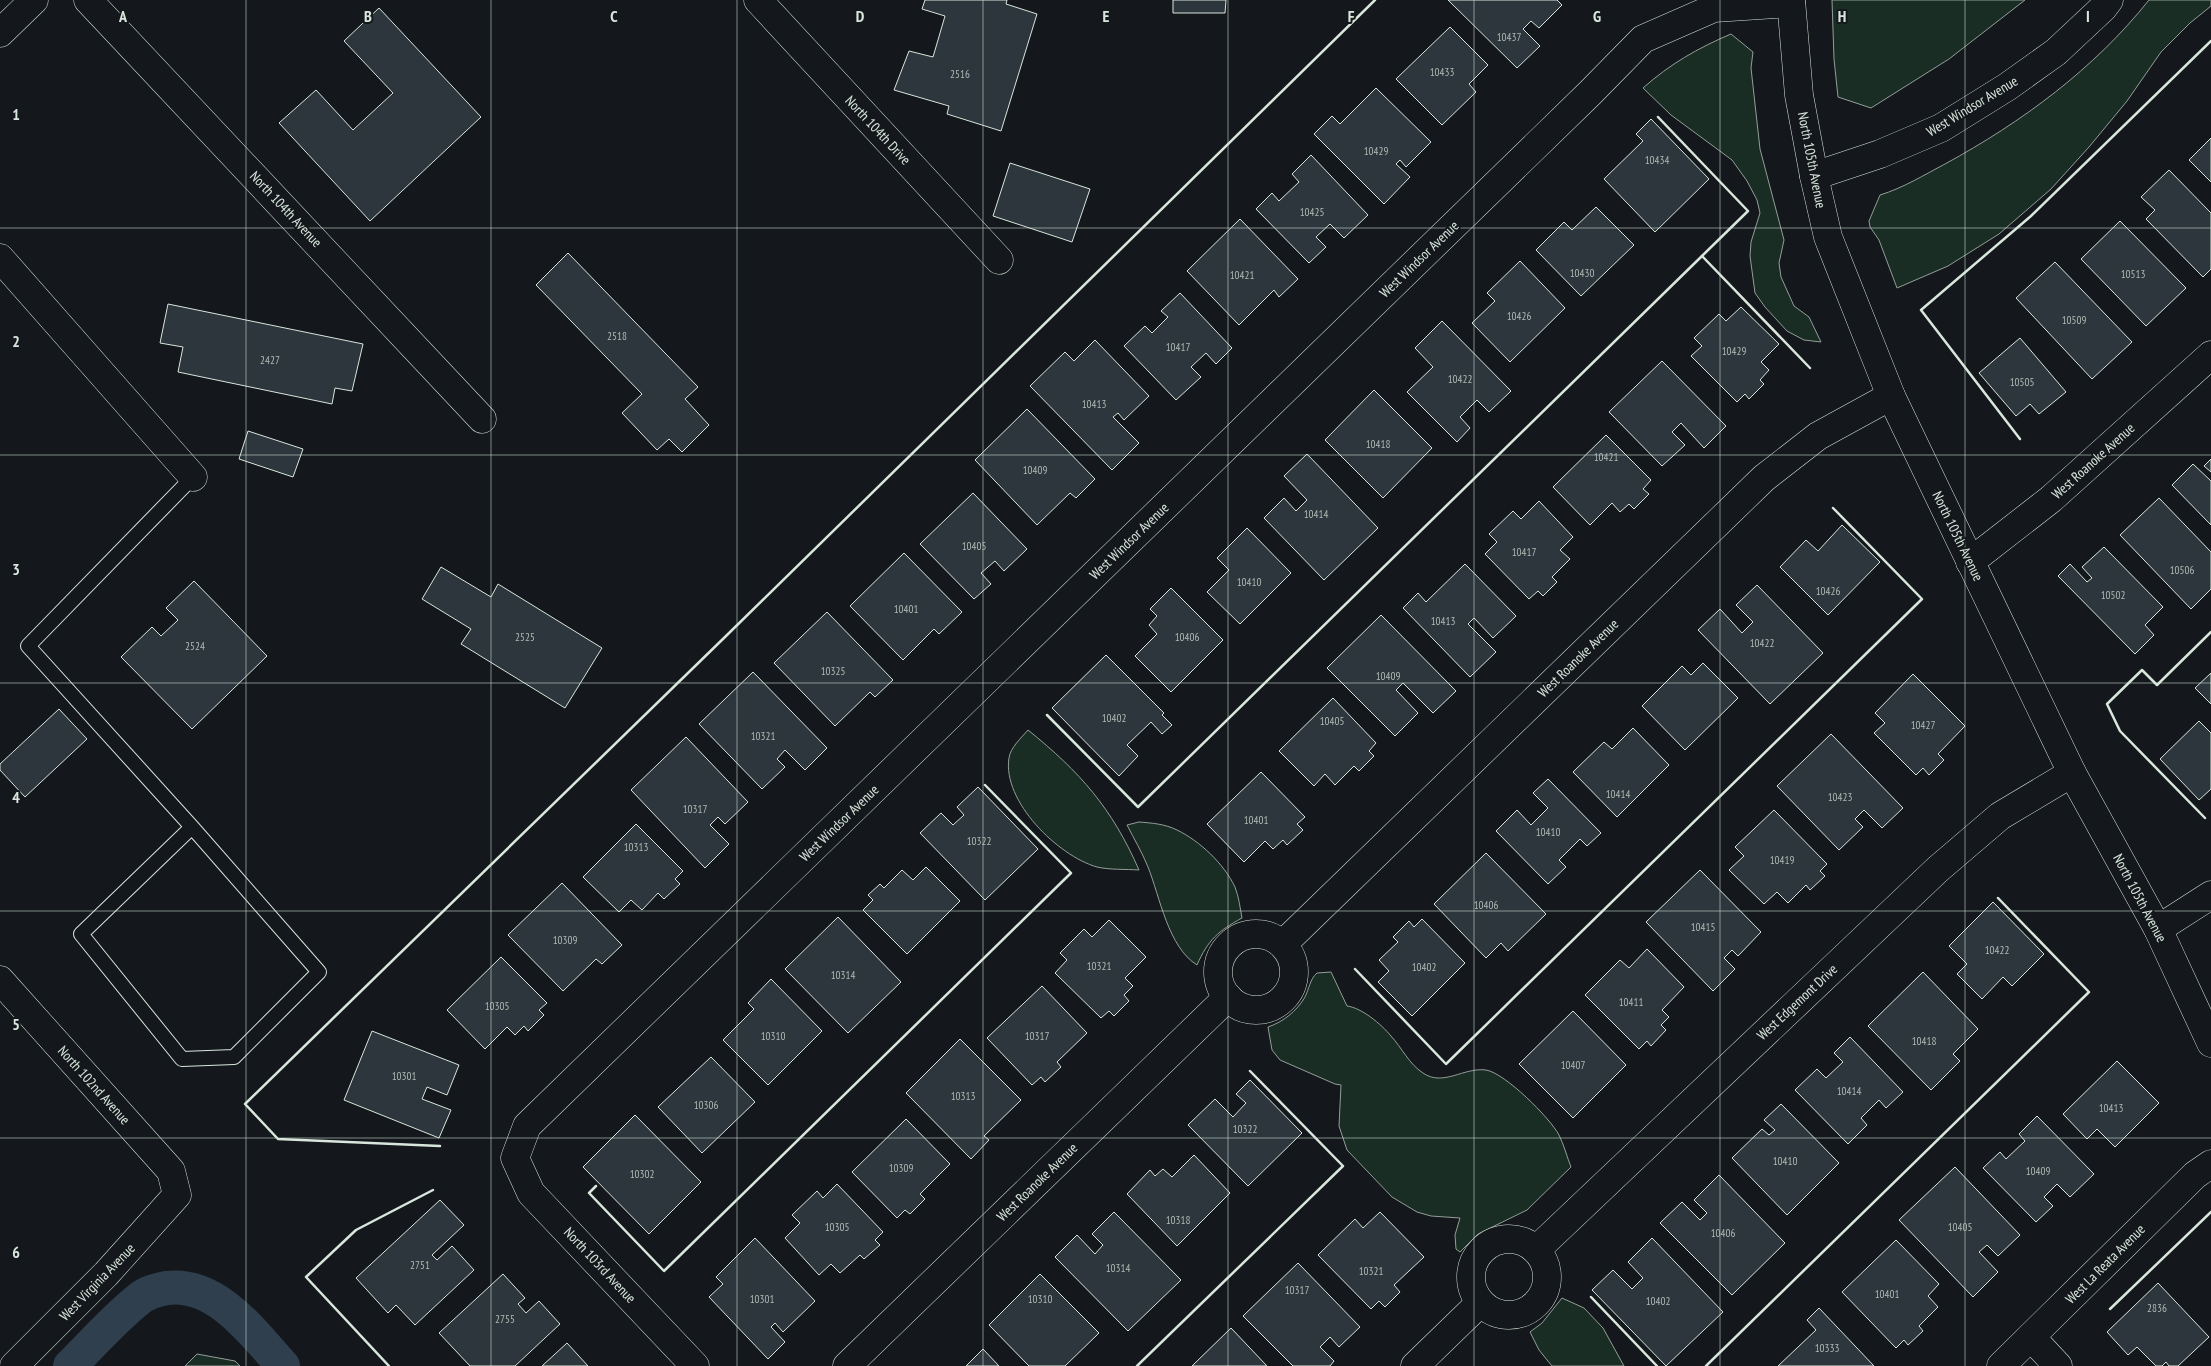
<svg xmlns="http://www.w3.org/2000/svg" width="2211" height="1366" viewBox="0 0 2211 1366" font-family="'PT Sans Narrow',sans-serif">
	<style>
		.green { fill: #1a2d24; stroke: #939e99 }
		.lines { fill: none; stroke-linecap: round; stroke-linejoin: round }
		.canal { stroke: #2f3f4d; stroke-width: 34 }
		.building { fill: #2c363c; stroke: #d8e6dc }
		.lane-casing { stroke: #d8e6dc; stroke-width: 16 }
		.street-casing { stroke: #d8e6dc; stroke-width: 29 }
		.lane { stroke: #14181c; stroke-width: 14 }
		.street { stroke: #14181c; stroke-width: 28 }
		.wall { stroke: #d8e6dc; stroke-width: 2.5 }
		.grid { fill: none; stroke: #d8e6dc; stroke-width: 1; stroke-opacity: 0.55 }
		.labels { text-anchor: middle; stroke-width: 4; stroke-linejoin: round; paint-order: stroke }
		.number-label { font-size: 11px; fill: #adbab4 }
		.street-label { font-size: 14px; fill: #d8e6dc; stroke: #14181c }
		.grid-label { font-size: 16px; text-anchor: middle; font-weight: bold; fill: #d8e6dc; stroke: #14181c; stroke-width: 4; stroke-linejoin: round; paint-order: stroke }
	</style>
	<rect width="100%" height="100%" fill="#14181c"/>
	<g class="green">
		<path d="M1832,0H2025L1949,59L1871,108L1838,97L1834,59Z"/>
		<path d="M2149,0H2211V6L2190,23L2161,52L2127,101L2089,147L2051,189L1999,234L1948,266L1897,288L1879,240L1870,227L1869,221L1880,195C1903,188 1924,175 1945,164C2022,122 2094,69 2149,0Z"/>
		<path d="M1731,34L1753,52L1751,68L1760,149L1784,240L1779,263L1781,277L1794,306L1809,317L1821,342L1804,340L1787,331L1765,307L1755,293L1750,256L1751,242L1760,213L1757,200L1747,181L1732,160L1671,115L1643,88C1670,64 1698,48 1731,34Z"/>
		<path d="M1028,730C1080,772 1112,808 1139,870C1125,869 1110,870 1097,867C1058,856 1002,801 1009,758C1010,748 1022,737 1028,730Z"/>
		<path d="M1139,822C1152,823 1165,824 1177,830C1200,841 1224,864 1235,887C1239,897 1240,908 1242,918C1218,931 1208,940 1197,965C1168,947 1160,897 1148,867C1142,852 1134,839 1127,825Z"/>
		<path d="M1331,972L1347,1006C1362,1008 1381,1024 1391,1036C1402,1048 1409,1064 1423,1073C1443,1087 1464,1067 1486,1070C1505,1073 1550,1118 1559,1135C1564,1145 1567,1157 1571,1167L1527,1210L1478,1234L1460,1252L1456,1249L1455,1235L1460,1218L1431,1216L1417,1212L1392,1197L1347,1150L1339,1126L1341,1085L1335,1084L1280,1060L1272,1050L1268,1027C1283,1022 1297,1011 1305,997C1309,989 1310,979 1317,973Z"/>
		<path d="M1562,1298L1584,1308L1603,1328L1624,1366H1552L1539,1350L1530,1332L1542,1323Z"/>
		<path d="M197,1354L235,1361L240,1366H185Z"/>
	</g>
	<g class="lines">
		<path class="canal" d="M70,1366C92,1344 114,1319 139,1299C147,1292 157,1290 167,1288C217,1282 253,1333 283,1366"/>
	</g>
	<g class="building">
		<path d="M925,0H1007L1006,4L1037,14L1001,131L947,114L949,106L894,90L909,51L933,57L945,16L922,9Z"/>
		<path d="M1173,0H1226L1225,13H1173Z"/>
		<path d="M1448,0H1557L1562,5L1539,28L1531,21L1523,29L1540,46L1517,68Z"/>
		<path d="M379,8L481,117L370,221L279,123L316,90L353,130L393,93L344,41Z"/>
		<path d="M1450,27L1488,65L1469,84L1476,92L1442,125L1396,79Z"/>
		<path d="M1376,88L1431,142L1406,167L1400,160L1396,164L1410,177L1384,204L1314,134L1332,116L1340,124Z"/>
		<path d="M1651,119L1709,179L1655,232L1604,179L1643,141L1636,134Z"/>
		<path d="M2211,138V182L2189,160Z"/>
		<path d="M1311,155L1368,215L1344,238L1330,224L1316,237L1326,247L1309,263L1256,209L1272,193L1279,201L1299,182L1292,174Z"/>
		<path d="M1010,163L1090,189L1072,242L993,216Z"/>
		<path d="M2169,170L2211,213V269L2203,277L2146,219L2155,210L2141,197Z"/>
		<path d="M1596,207L1634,245L1581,296L1536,250L1564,222L1572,230Z"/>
		<path d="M1240,219L1298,279L1279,297L1274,290L1239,325L1187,271Z"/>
		<path d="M2120,221L2186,288L2146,326L2081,259Z"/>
		<path d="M568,253L698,387L685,399L709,425L682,452L669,439L657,450L622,413L642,394L536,285Z"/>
		<path d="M1520,261L1565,308L1510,362L1472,323L1495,301L1487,293Z"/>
		<path d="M2055,262L2132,342L2092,379L2016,298Z"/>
		<path d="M1180,293L1232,348L1216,364L1206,353L1191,367L1201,377L1176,400L1124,346L1145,326L1152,333L1168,317L1161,311Z"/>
		<path d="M168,304L363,344L352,391L335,388L332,404L178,372L183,347L160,343Z"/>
		<path d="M1741,307L1779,344L1761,362L1769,370L1760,380L1764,384L1749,399L1745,394L1737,402L1691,356L1702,346L1694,338L1719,314L1726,321Z"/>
		<path d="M1442,321L1511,391L1489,412L1477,400L1460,417L1470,428L1457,442L1407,392L1433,367L1415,348Z"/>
		<path d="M2020,338L2066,392L2039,414L2030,404L2016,416L1979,373Z"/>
		<path d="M1095,340L1149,396L1124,420L1118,413L1113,417L1139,443L1112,470L1030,386L1065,352L1074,361Z"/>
		<path d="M1662,361L1726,426L1704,448L1681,423L1672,432L1685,445L1662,466L1609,412Z"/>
		<path d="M1374,390L1432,448L1383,498L1325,440Z"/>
		<path d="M1027,409L1095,479L1076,498L1070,493L1037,525L975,460Z"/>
		<path d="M248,431L303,449L293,477L239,459Z"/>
		<path d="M1606,435L1651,480L1643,489L1649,494L1634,509L1629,504L1620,512L1612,503L1590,525L1553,487Z"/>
		<path d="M1307,454L1378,528L1324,580L1264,518L1284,498L1296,511L1307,500L1284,476Z"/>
		<path d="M2211,459V472L2204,466Z"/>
		<path d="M2193,464L2211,481V525L2172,485Z"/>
		<path d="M973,493L1027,549L1004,571L995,561L981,573L991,584L974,599L920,544Z"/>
		<path d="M2159,498L2211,552V589L2191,609L2120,535Z"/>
		<path d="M1539,501L1573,537L1560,550L1570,559L1552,577L1557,582L1543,596L1538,591L1529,599L1485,554L1497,542L1489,534L1513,511L1521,519Z"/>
		<path d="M1842,525L1880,562L1828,615L1780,567L1806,540L1818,551Z"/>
		<path d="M1247,528L1291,573L1240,624L1207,592L1229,570L1217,558Z"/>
		<path d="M2104,547L2163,607L2145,625L2154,635L2135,654L2058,576L2070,564L2087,582L2092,578L2082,567Z"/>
		<path d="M904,553L962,612L939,634L934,629L903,660L850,606Z"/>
		<path d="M1465,564L1516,616L1493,638L1474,618L1468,624L1496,652L1470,677L1403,608L1418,593L1426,602Z"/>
		<path d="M441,567L491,597L498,584L602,648L565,708L461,644L471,629L422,599Z"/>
		<path d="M194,581L267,656L192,729L121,657L152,627L161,636L178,620L166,608Z"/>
		<path d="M1757,585L1823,653L1770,704L1698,630L1720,609L1742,633L1753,622L1736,605Z"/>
		<path d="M1171,588L1223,640L1171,692L1135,656L1157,634L1149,625L1157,616L1150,609Z"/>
		<path d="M827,612L893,680L875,697L870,692L835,726L774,663Z"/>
		<path d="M1381,615L1456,691L1433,713L1403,683L1396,690L1418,713L1395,736L1327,668Z"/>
		<path d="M1106,655L1164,713L1162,715L1172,725L1162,734L1151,722L1127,745L1138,756L1119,776L1052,708Z"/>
		<path d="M1703,663L1738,698L1685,750L1642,706L1682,666L1691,675Z"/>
		<path d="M753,672L827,748L805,770L785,750L777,759L785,767L762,789L699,724Z"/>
		<path d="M2211,673V704L2195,688Z"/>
		<path d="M1913,674L1965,726L1938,754L1944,760L1929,775L1923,768L1916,775L1874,733L1885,723L1875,713Z"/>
		<path d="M1333,698L1376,743L1369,751L1374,756L1359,771L1354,766L1335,785L1325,774L1314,786L1279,751Z"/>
		<path d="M59,709L87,739L25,797L0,770V764Z"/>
		<path d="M2199,721L2211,733V789L2199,800L2160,759Z"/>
		<path d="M1633,728L1669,765L1617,817L1573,772L1604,742L1612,749Z"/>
		<path d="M1831,734L1903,808L1882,828L1864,810L1855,819L1863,827L1839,850L1777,786Z"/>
		<path d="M686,737L748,802L725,824L718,817L710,825L729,844L705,868L631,790Z"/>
		<path d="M1261,772L1305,817L1297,824L1303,830L1287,845L1283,840L1273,849L1265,841L1244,862L1207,824Z"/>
		<path d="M1548,779L1601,833L1587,846L1580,839L1559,860L1566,867L1548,884L1496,831L1517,810L1531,825L1548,808L1533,793Z"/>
		<path d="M978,787L1038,849L985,900L920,833L941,813L953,825L964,815L957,807Z"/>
		<path d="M1774,810L1827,864L1820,871L1825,876L1810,890L1806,885L1788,903L1777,892L1764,904L1729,870L1744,856L1735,847Z"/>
		<path d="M636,824L683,871L675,879L680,884L664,899L658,893L642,910L631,900L619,912L583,877Z"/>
		<path d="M1486,853L1546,914L1508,951L1501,943L1486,958L1434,904Z"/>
		<path d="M926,867L960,901L907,954L863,910L873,900L868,895L880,884L884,888L902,870L913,880Z"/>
		<path d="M1700,870L1761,932L1738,956L1732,950L1724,958L1735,969L1713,991L1646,922Z"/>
		<path d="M562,883L622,945L602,964L596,959L563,991L508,935Z"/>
		<path d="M1993,902L2044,954L2012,986L2003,977L1982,999L1957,974L1967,964L1949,946Z"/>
		<path d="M838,917L901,982L848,1033L785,969Z"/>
		<path d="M1422,919L1465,963L1412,1016L1378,982L1389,971L1379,960L1398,942L1393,937L1409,921L1414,927Z"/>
		<path d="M1109,920L1146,957L1125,978L1133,986L1124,995L1129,1001L1114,1016L1109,1011L1101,1018L1055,973L1067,960L1060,953L1084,929L1092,937Z"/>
		<path d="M1647,949L1684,987L1662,1010L1669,1017L1661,1025L1666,1030L1651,1046L1647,1041L1639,1049L1585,995L1620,960L1629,968Z"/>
		<path d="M501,957L547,1003L539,1010L544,1015L528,1031L524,1026L515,1035L507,1027L485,1049L447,1010Z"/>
		<path d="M1923,972L1978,1029L1953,1054L1960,1061L1931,1090L1868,1026Z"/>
		<path d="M771,979L822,1031L768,1085L723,1040L754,1009L748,1003Z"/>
		<path d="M1042,986L1087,1033L1057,1062L1061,1067L1045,1082L1041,1077L1032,1085L987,1038Z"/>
		<path d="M1573,1011L1626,1065L1573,1118L1519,1064Z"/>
		<path d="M372,1031L459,1065L447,1095L427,1087L422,1099L451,1110L439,1138L344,1100Z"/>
		<path d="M1850,1037L1903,1092L1886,1108L1879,1100L1861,1118L1867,1125L1848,1144L1795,1090L1817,1069L1826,1078L1843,1062L1834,1053Z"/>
		<path d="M960,1039L1021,1100L984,1136L989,1140L971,1159L906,1093Z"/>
		<path d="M711,1057L755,1102L702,1153L658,1107Z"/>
		<path d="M2117,1061L2159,1103L2115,1147L2097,1129L2087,1139L2063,1114Z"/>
		<path d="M1250,1080L1302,1133L1248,1186L1188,1125L1215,1099L1233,1117L1246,1103L1236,1094Z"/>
		<path d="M1781,1104L1839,1163L1787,1215L1732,1158L1762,1129L1769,1135L1775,1130L1764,1120Z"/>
		<path d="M635,1115L701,1182L649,1234L583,1167Z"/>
		<path d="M2037,1116L2094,1174L2070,1197L2057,1184L2044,1197L2053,1206L2036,1222L1983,1168L2000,1152L2006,1159L2025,1141L2019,1134Z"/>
		<path d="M906,1119L950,1164L920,1194L925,1199L910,1214L905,1210L897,1218L852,1172Z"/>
		<path d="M1194,1155L1230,1193L1177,1246L1127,1194L1150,1170L1155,1176L1163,1169L1172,1177Z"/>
		<path d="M1955,1167L2020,1235L1998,1256L1987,1245L1979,1252L1998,1272L1973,1297L1899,1220Z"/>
		<path d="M1719,1175L1785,1243L1732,1295L1660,1223L1682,1202L1700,1220L1707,1213L1694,1200Z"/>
		<path d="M837,1184L883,1232L875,1240L880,1245L864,1259L860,1255L840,1273L831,1264L819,1275L785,1238L800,1223L792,1215L817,1191L823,1198Z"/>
		<path d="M440,1200L464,1225L432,1255L437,1260L452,1246L474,1270L415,1325L396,1305L388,1313L356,1278Z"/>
		<path d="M1114,1212L1181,1280L1128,1331L1055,1257L1077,1235L1095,1254L1103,1245L1092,1234Z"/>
		<path d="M1380,1212L1424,1257L1394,1285L1400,1292L1385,1307L1379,1301L1371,1309L1318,1255L1355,1219L1363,1228Z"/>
		<path d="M755,1238L815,1301L783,1332L775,1323L771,1327L785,1342L768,1359L709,1297L723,1284L716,1277Z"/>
		<path d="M1652,1238L1723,1312L1666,1366L1592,1290L1613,1270L1632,1289L1643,1278L1628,1262Z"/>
		<path d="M1896,1240L1939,1284L1928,1296L1938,1307L1919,1326L1923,1331L1908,1345L1904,1340L1896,1348L1842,1292Z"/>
		<path d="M1298,1263L1360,1327L1339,1347L1330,1337L1320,1347L1334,1361L1330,1366H1293L1243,1316Z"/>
		<path d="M503,1274L525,1298L518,1304L526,1313L539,1301L560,1324L515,1366H470L439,1333Z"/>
		<path d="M1040,1274L1099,1333L1065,1366H1029L989,1325Z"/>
		<path d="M2158,1283L2209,1337L2178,1366H2169L2166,1362L2162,1366H2156L2137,1347L2128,1355L2107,1332Z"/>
		<path d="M1819,1308L1874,1366H1778L1816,1330L1807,1320Z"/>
		<path d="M1231,1328L1267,1366H1192Z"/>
		<path d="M567,1343L588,1366H542Z"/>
		<path d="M983,1349L999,1366H966Z"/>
	</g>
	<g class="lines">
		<g class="lane-casing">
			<path id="lane" d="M192,827L81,934L182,1059L234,1057L319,972L192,827L28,646L193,477"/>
		</g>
		<g class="street-casing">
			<g id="street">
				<path d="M88,0L482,419"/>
				<path d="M758,0L999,260"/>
				<path d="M1791,0L1799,95L1814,176L1828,237L1891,396L2072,773L2158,929L2211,1043"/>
				<path d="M0,33L34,0"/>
				<path d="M1814,176L1880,154L1941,128L2007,87L2056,52L2103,8L2109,0"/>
				<path d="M0,258L193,477"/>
				<path d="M1970,562L2051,499L2211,355"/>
				<path d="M2158,929L2211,895"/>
				<circle cx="1256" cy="972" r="38"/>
				<path d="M1283,944L1764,478L1818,436L1891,396"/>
				<path d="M0,980L171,1171L177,1195L106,1274L14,1366"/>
				<circle cx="1509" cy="1277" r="38"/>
				<path d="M1536,1250L1938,869L2000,816L2072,773"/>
				<path d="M2031,1337L2058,1366"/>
				<path d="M695,1366L531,1193L515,1158L527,1126L1590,93L1643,39L1714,8L1791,3"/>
				<path d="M847,1366L1228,997"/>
				<path d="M1415,1366L1480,1303"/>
				<path d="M2001,1366L2195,1175L2211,1164"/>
			</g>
		</g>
		<use href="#lane" class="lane"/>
		<use href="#street" class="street"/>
		<g class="wall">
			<path d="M1702,256L1810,368"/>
			<path d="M2020,439L1921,310L2031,216L2211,41"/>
			<path d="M1047,715L1138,807L1702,256L1748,211L1658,117"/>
			<path d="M2205,818L2120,731L2107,704L2142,670L2157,685L2211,632"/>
			<path d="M1355,969L1446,1064L1922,599L1833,508"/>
			<path d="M440,1146L278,1139L245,1104L726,636L1375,0"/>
			<path d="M596,1186L589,1193L664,1271L1071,873L985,785"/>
			<path d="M1591,1297L1657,1366"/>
			<path d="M2110,1309L2211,1212"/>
			<path d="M389,1366L306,1277L356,1230L433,1190"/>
			<path d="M1137,1366L1343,1166L1250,1071"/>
			<path d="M1706,1366L2089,992L1998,898"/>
		</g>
	</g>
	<path class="grid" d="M246,0V1366M491,0V1366M737,0V1366M983,0V1366M1228,0V1366M1474,0V1366M1720,0V1366M1965,0V1366M0,228H2211M0,455H2211M0,683H2211M0,911H2211M0,1138H2211"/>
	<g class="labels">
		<g class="number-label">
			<text x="1509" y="41">10437</text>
			<text x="1442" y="76">10433</text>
			<text x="960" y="78">2516</text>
			<text x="1376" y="155">10429</text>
			<text x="1657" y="164">10434</text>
			<text x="1312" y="216">10425</text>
			<text x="1582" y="277">10430</text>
			<text x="2133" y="278">10513</text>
			<text x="1242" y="279">10421</text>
			<text x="1519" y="320">10426</text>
			<text x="2074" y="324">10509</text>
			<text x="617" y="340">2518</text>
			<text x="1178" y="351">10417</text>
			<text x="1734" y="355">10429</text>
			<text x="270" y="364">2427</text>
			<text x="1460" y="383">10422</text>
			<text x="2022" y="386">10505</text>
			<text x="1094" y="408">10413</text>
			<text x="1378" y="448">10418</text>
			<text x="1606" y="461">10421</text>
			<text x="1035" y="474">10409</text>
			<text x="1316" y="518">10414</text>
			<text x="974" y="550">10405</text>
			<text x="1524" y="556">10417</text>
			<text x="2182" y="574">10506</text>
			<text x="1249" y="586">10410</text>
			<text x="1828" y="595">10426</text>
			<text x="2113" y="599">10502</text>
			<text x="906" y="613">10401</text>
			<text x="1443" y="625">10413</text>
			<text x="525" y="641">2525</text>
			<text x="1187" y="641">10406</text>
			<text x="1762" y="647">10422</text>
			<text x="195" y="650">2524</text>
			<text x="833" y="675">10325</text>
			<text x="1388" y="680">10409</text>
			<text x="1114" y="722">10402</text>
			<text x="1332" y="725">10405</text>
			<text x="1923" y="729">10427</text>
			<text x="763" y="740">10321</text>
			<text x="1618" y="798">10414</text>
			<text x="1840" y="801">10423</text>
			<text x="695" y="813">10317</text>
			<text x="1256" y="824">10401</text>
			<text x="1548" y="836">10410</text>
			<text x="979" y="845">10322</text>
			<text x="636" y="851">10313</text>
			<text x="1782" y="864">10419</text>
			<text x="1486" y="909">10406</text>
			<text x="1703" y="931">10415</text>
			<text x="565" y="944">10309</text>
			<text x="1997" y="954">10422</text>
			<text x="1099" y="970">10321</text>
			<text x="1424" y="971">10402</text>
			<text x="843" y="979">10314</text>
			<text x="1631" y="1006">10411</text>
			<text x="497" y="1010">10305</text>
			<text x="773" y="1040">10310</text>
			<text x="1037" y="1040">10317</text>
			<text x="1924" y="1045">10418</text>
			<text x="1573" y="1069">10407</text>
			<text x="404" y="1080">10301</text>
			<text x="1849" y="1095">10414</text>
			<text x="963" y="1100">10313</text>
			<text x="706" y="1109">10306</text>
			<text x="2111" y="1112">10413</text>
			<text x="1245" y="1133">10322</text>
			<text x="1785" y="1165">10410</text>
			<text x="901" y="1172">10309</text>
			<text x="2038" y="1175">10409</text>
			<text x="642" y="1178">10302</text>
			<text x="1178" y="1224">10318</text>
			<text x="837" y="1231">10305</text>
			<text x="1960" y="1231">10405</text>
			<text x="1723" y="1237">10406</text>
			<text x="420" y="1269">2751</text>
			<text x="1118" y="1272">10314</text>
			<text x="1371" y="1275">10321</text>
			<text x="1297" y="1294">10317</text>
			<text x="1887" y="1298">10401</text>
			<text x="762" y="1303">10301</text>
			<text x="1040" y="1303">10310</text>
			<text x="1658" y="1305">10402</text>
			<text x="2157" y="1312">2836</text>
			<text x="505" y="1323">2755</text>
			<text x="1827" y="1352">10333</text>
		</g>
		<g class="street-label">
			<text transform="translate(1972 106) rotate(-31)" y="5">West Windsor Avenue</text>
			<text transform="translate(878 130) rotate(47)" y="5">North 104th Drive</text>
			<text transform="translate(1812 160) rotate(79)" y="5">North 105th Avenue</text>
			<text transform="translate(286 209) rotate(47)" y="5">North 104th Avenue</text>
			<text transform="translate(1419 259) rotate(-44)" y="5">West Windsor Avenue</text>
			<text transform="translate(2093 461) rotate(-42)" y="5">West Roanoke Avenue</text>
			<text transform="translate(1958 536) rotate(64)" y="5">North 105th Avenue</text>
			<text transform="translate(1129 541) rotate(-44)" y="5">West Windsor Avenue</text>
			<text transform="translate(1578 658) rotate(-44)" y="5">West Roanoke Avenue</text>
			<text transform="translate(839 823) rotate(-44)" y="5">West Windsor Avenue</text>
			<text transform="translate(2140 898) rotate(62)" y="5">North 105th Avenue</text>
			<text transform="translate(1797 1002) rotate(-43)" y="5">West Edgemont Drive</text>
			<text transform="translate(94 1085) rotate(48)" y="5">North 102nd Avenue</text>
			<text transform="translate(1037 1182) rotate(-44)" y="5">West Roanoke Avenue</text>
			<text transform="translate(2105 1264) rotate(-45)" y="5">West La Reata Avenue</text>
			<text transform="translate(600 1265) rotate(47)" y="5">North 103rd Avenue</text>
			<text transform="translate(97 1282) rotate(-46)" y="5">West Virginia Avenue</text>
		</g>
	</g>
	<g class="grid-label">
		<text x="123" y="22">A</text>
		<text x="368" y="22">B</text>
		<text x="614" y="22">C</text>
		<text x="860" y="22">D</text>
		<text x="1106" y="22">E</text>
		<text x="1351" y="22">F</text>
		<text x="1597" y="22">G</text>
		<text x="1842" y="22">H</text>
		<text x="2088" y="22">I</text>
		<text x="16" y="120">1</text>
		<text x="16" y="347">2</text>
		<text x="16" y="575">3</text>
		<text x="16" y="803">4</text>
		<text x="16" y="1030">5</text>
		<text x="16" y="1258">6</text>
	</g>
</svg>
